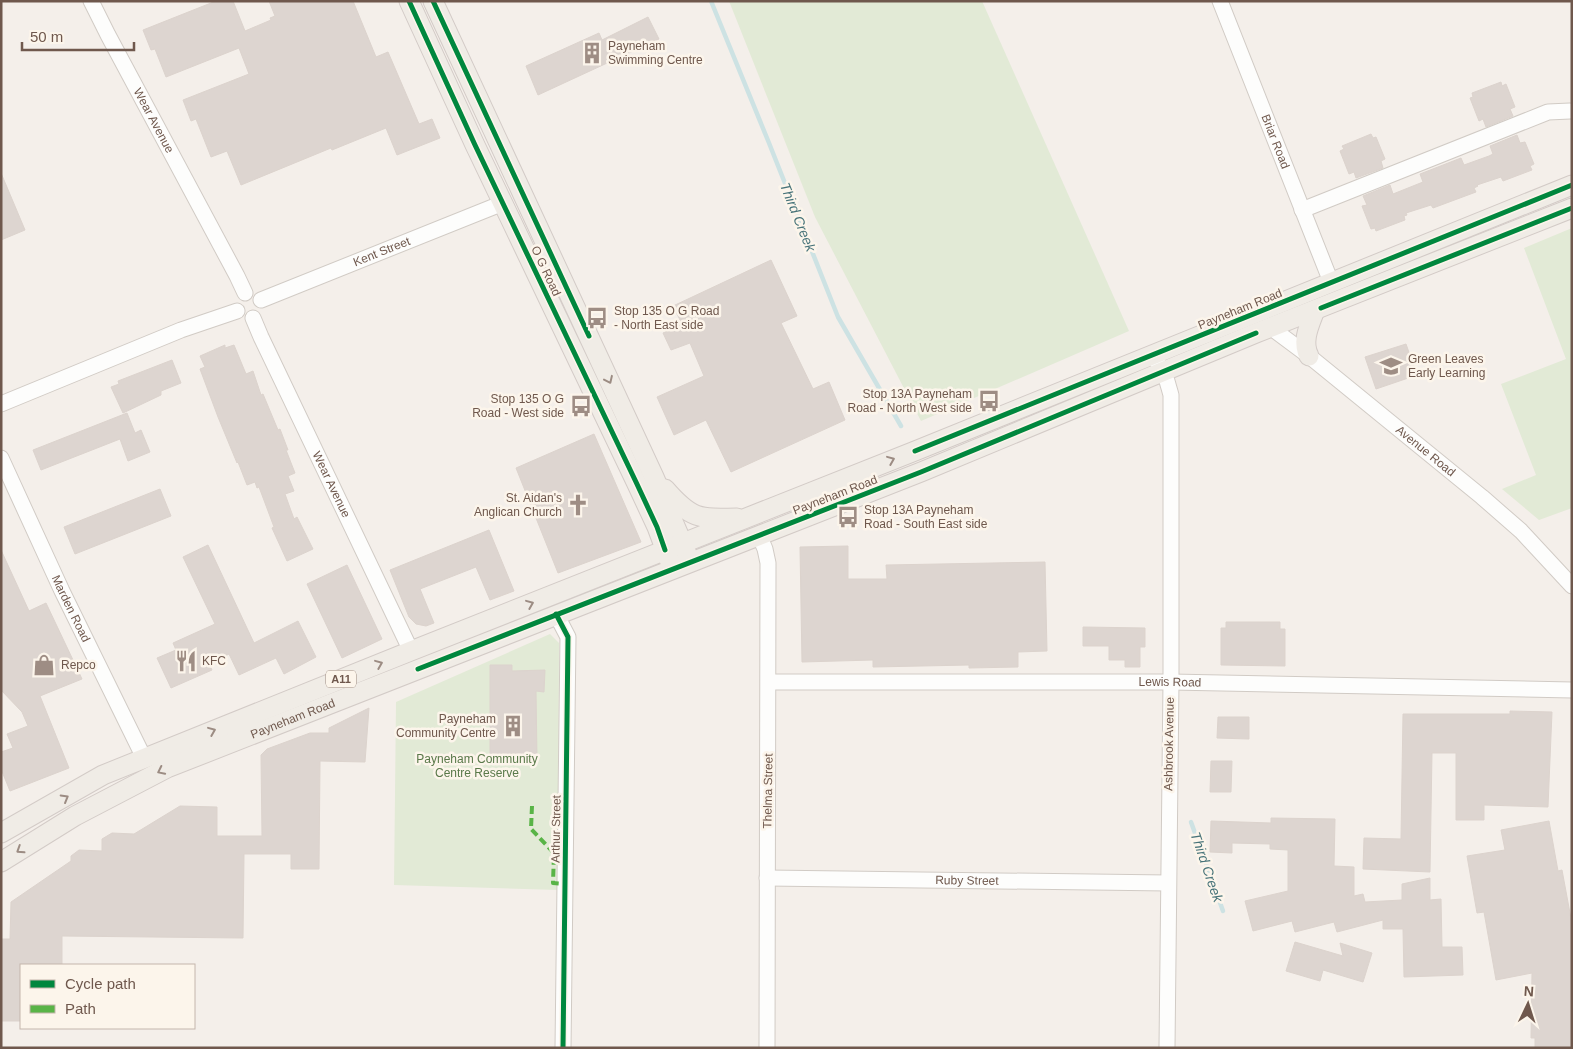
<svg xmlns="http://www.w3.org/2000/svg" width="1573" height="1049" viewBox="0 0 1573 1049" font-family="Helvetica,sans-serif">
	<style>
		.green { fill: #e2ead6 }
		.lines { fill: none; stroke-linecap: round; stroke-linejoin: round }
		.stream { stroke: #cde2e3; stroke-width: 4.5 }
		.building { fill: #ddd5d0; stroke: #dcd3cd }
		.minor-casing { stroke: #d1cbc5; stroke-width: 17 }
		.major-casing { stroke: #d3cbc7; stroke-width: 21 }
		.minor { stroke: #fdfdfc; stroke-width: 15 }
		.major { stroke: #f0ece6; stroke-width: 19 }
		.quiet { stroke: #59b447; stroke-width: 4; stroke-dasharray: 8 4; stroke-linecap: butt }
		.cycleway-casing { stroke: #fcf5eb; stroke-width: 8 }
		.cycleway { stroke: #00873e; stroke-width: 5 }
		.oneway { stroke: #9c8c83 }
		.labels { text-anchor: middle; stroke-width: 5; stroke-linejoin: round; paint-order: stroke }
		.shield { fill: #fcf5eb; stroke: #99877c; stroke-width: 1 }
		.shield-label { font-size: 11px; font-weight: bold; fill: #6f584d }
		.poi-label { font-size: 12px; fill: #6f584d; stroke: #fcf5eb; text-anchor: start }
		.street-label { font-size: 12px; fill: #6f584d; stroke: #fcf5eb }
		.park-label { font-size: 12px; fill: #5a794a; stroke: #fcf5eb }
		.water-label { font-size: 14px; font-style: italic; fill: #477379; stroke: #fcf5eb }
	</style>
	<rect width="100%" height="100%" fill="#f4efea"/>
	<g class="green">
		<path d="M729,1H982L1129,331L921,421L815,217Z"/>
		<path d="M1572,228V508L1539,520L1502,489L1536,475L1501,384L1566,359L1524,248Z"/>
		<path d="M550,634L559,643L558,890L394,885L396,702Z"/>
	</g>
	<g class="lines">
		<g class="stream">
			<path d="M711,1L769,143L838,317L901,426"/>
			<path d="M1191,822L1223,911"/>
		</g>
	</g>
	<g class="building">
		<path d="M216,1H233L245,31L271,20L270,18L275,16L269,1H353L376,57L388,52L419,124L432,119L440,138L397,155L386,128L332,150L331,148L241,185L227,151L211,157L196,119L191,121L183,100L249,74L239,48L166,77L155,49L151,50L143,30Z"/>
		<path d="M648,17L659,39L538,95L526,66L599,33L602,40Z"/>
		<path d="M1501,82L1502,86L1506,84L1515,107L1510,109L1513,116L1486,127L1483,119L1479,121L1470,98L1473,97L1472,93Z"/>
		<path d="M1371,134L1373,138L1376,137L1385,159L1381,161L1383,168L1356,178L1354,172L1349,174L1340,151L1344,149L1342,146Z"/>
		<path d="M1517,135L1520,143L1525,142L1534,164L1530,166L1532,170L1503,181L1501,177L1477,185L1478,186L1474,188L1476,192L1433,208L1431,205L1406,213L1407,215L1404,216L1405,220L1376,231L1375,228L1371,229L1362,206L1367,205L1363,196L1390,185L1393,194L1423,182L1420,174L1461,158L1464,165L1489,156L1493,154L1490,146Z"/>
		<path d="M1,173L25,230L1,240Z"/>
		<path d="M771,260L797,316L781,323L813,389L829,382L845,420L731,472L706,420L674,435L657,397L704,376L690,343L671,350L663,333L682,324L673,306Z"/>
		<path d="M1406,344L1417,375L1376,389L1365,357Z"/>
		<path d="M225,345V348L234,345L246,374L253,371L261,395L263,394L278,430L280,429L288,450H286L295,473L288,476L294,491L285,494L294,519L297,517L313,549L287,561L272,528L274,527L259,487L257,488L255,482L247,485L238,462L237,463L218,417L200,369L205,367L200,356Z"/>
		<path d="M172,360L181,383L161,391V395L123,413L111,387L119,384L118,381Z"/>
		<path d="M127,413L135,433L141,430L150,452L128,461L120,439L41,470L33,450Z"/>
		<path d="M594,434L641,542L558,573L516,468Z"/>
		<path d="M160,489L171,516L75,554L64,527Z"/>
		<path d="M489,530L514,591L490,600L476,567L420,589L434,623L426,626L416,624L409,617L390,570Z"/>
		<path d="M208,545L254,643L298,621L316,657L284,674L276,658L239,675L229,654L209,664L212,670L171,688L157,658L176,650L173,643L215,624L183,557Z"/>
		<path d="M848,546V579H887L886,565L1045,562L1047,651L1018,652V667L969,668V665L873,667V660L802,662L800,547Z"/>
		<path d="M1,550L29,611L46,603L82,679L40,696L69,768L10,791L1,769V752L13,748L7,734L28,726L22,712L1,690Z"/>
		<path d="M347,565L382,639L342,658L307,584Z"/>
		<path d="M1226,622H1280V629H1285V666L1221,665V628H1226Z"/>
		<path d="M1083,627L1145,628V647H1140V667H1125V660H1109V646H1083Z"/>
		<path d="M490,665H512V671L545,670L544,692L536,691L537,760H490Z"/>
		<path d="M369,708L365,762L320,761L319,869H291V854H244L243,938L62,936V965H21V1021H1V939H10L11,902L71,861V856L79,850L102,851V839L112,833L134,834L180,806L217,807V836H262L261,755L267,749L310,733H329V728Z"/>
		<path d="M1510,711L1552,712L1548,807L1484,805V820H1456V753H1432L1430,872L1363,869L1364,838L1401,839L1403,714H1510Z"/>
		<path d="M1218,717H1249V739L1217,738Z"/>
		<path d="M1211,761H1232L1231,792H1210Z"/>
		<path d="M1271,818L1335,819L1334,866L1354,867V896L1363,894L1365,902L1402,900V884L1430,878V900L1441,899L1442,947H1462L1463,975L1404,977L1403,929H1383V920L1337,932L1334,922L1295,932L1292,921L1253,931L1245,901L1288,891V850L1270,849V844L1232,843V853L1210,852L1211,821L1271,823Z"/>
		<path d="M1549,821L1558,871L1562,870L1572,924V1048H1535V1038H1531L1532,973L1496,980L1484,912L1477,913L1467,856L1505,850L1501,830Z"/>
		<path d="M1295,942L1343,956L1340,943L1372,953L1363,982L1323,970L1320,981L1286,971Z"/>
	</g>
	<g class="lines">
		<g class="minor-casing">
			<g id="minor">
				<path id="s1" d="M91,1L108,35L237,276L245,293"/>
				<path id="s2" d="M1220,1L1331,282"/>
				<path d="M1302,210L1548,112L1570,111"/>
				<path id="s3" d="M261,300L503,203"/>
				<path id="s4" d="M253,318L261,337L411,651"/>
				<path id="s5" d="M1270,327L1309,356L1482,497L1521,531L1572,586"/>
				<path d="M1153,354L1167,381L1171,395V682L1167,1048"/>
				<path d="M1,404L181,330L237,311"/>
				<path id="s6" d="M1,458L62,591L144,758"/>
				<path d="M759,535L765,549L768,563L767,1048"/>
				<path d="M556,614L568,637L563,1048"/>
				<path id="s7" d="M769,682H1171L1572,690"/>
				<path id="s8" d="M767,878L1168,883"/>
			</g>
		</g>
		<g class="major-casing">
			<g id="major">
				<path d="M409,1L475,145L636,482L657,527L670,562"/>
				<path d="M433,1L654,477L687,554"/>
				<path d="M1309,356C1301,341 1310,324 1315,310"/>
				<path d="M665,489C691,519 698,519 737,518"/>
				<path d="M1,833L103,775L411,651L915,451L1572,185"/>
				<path id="s9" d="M1,862L75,816L167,768L921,472L1256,333L1572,208"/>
			</g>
		</g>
		<use href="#minor" class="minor"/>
		<use href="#major" class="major"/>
		<path class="quiet" d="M532,806L531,829L554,853L553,883L565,884"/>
		<g class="cycleway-casing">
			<g id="cycleway">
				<path d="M409,1L475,145L636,482L657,527L665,550"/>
				<path d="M433,1L589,336"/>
				<path d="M1321,308L1572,208"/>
				<path d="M915,451L1572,185"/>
				<path d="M556,614L568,637L563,1048"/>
				<path d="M418,669L921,472L1256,333"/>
			</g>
		</g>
		<use href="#cycleway" class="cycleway"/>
	</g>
	<defs><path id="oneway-chevron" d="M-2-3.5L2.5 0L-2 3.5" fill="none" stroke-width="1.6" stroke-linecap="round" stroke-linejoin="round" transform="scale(1.25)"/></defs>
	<g class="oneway">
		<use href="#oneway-chevron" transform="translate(609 380) rotate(65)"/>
		<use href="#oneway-chevron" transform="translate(891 460) rotate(-22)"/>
		<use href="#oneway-chevron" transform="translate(530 604) rotate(-22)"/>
		<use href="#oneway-chevron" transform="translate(379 664) rotate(-22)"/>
		<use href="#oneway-chevron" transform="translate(212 731) rotate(-22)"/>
		<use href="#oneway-chevron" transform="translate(161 771) rotate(154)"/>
		<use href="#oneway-chevron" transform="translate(65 798) rotate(-30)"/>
		<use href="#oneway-chevron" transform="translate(20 850) rotate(147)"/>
	</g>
	<defs>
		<g id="building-bare" transform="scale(1.725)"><path d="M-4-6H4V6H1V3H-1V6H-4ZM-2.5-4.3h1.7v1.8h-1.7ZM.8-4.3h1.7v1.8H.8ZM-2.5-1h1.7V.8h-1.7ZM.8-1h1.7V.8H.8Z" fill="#9e8d84" stroke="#fcf5eb" stroke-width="2.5" paint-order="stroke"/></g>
		<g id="bus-bare" transform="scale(1.725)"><path d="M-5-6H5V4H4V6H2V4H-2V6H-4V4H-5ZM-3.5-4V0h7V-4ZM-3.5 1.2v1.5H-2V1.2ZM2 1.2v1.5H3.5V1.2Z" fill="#9e8d84" stroke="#fcf5eb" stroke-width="2.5" paint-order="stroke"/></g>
		<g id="school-bare" transform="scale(1.725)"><path d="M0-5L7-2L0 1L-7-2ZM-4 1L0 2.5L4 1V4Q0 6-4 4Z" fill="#9e8d84" stroke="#fcf5eb" stroke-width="2.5" paint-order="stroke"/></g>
		<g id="church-bare" transform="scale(1.725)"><path d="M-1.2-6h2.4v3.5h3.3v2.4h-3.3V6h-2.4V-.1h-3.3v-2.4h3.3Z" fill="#9e8d84" stroke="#fcf5eb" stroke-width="2.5" paint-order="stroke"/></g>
		<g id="restaurant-bare" transform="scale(1.725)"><path d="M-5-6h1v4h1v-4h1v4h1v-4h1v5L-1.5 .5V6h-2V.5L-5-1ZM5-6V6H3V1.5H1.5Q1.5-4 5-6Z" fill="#9e8d84" stroke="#fcf5eb" stroke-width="2.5" paint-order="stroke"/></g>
		<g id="shop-bare" transform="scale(1.725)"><path d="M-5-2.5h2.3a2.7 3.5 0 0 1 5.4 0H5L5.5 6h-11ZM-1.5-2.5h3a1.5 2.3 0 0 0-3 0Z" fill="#9e8d84" stroke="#fcf5eb" stroke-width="2.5" paint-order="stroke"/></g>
	</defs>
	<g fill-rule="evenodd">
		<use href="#building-bare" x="592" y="53"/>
		<use href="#bus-bare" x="597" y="318"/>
		<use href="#school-bare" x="1391" y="366"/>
		<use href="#bus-bare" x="989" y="401"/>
		<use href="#bus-bare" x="581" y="406"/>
		<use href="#church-bare" x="578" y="505"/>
		<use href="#bus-bare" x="848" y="517"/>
		<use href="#restaurant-bare" x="186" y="661"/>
		<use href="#shop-bare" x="44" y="665"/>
		<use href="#building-bare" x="513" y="726"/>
	</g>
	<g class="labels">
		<rect class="shield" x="326" y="670.5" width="30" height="17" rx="4"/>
		<g class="shield-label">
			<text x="341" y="683">A11</text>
		</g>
		<g class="poi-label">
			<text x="608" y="50">Payneham<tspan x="608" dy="14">Swimming Centre</tspan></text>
			<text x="614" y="315">Stop 135 O G Road<tspan x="614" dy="14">- North East side</tspan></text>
			<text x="1408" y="363">Green Leaves<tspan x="1408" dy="14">Early Learning</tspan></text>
			<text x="972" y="398" text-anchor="end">Stop 13A Payneham<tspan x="972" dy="14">Road - North West side</tspan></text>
			<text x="564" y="403" text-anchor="end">Stop 135 O G<tspan x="564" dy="14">Road - West side</tspan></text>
			<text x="562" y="502" text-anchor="end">St. Aidan's<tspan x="562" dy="14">Anglican Church</tspan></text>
			<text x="864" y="514">Stop 13A Payneham<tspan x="864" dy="14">Road - South East side</tspan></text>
			<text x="202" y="665">KFC</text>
			<text x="61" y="669">Repco</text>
			<text x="496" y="723" text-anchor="end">Payneham<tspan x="496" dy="14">Community Centre</tspan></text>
		</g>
		<g class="street-label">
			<text dy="4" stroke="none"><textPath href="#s1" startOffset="135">Wear Avenue</textPath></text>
			<text dy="4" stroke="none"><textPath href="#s2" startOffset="151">Briar Road</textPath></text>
			<text dy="4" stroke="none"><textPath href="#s3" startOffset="130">Kent Street</textPath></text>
			<text transform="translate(546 271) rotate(65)" y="4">O G Road</text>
			<text transform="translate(1240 309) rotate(-22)" y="4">Payneham Road</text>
			<text dy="4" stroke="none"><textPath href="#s5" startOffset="199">Avenue Road</textPath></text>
			<text dy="4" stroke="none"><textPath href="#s4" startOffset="184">Wear Avenue</textPath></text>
			<text transform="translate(835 495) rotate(-21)" y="4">Payneham Road</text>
			<text dy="4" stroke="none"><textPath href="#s6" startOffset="166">Marden Road</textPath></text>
			<text dy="4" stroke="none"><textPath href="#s7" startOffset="401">Lewis Road</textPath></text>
			<text dy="4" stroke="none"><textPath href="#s9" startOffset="326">Payneham Road</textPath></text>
			<text transform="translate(1169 744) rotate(-89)" y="4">Ashbrook Avenue</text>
			<text transform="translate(768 791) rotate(-89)" y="4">Thelma Street</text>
			<text transform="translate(556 829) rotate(-89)" y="4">Arthur Street</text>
			<text dy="4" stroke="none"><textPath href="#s8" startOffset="200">Ruby Street</textPath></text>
		</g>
		<g class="park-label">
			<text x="477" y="763">Payneham Community<tspan x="477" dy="14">Centre Reserve</tspan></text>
		</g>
		<g class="water-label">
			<text transform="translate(798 217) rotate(68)" y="5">Third Creek</text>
			<text transform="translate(1207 867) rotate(71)" y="5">Third Creek</text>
		</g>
	</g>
	<rect width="1573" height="1049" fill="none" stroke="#6f584d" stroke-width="5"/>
	<rect x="20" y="964" width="175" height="65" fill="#fcf5eb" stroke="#c4b6ac"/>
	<rect x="30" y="980" width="25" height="8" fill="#00873e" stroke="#c4b6ac"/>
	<text x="65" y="989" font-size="15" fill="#6f584d">Cycle path</text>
	<rect x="30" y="1005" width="25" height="8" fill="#59b447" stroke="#c4b6ac"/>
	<text x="65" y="1014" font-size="15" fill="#6f584d">Path</text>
	<g transform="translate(1528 1004) rotate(4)" stroke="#fcf5eb" stroke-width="4" paint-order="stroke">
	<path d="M0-4L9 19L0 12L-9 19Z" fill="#6f584d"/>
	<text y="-8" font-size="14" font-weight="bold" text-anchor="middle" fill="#6f584d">N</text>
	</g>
	<path d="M22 42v8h112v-8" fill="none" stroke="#6f584d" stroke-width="2.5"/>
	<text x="30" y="42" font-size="15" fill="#6f584d" stroke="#fcf5eb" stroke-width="4" paint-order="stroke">50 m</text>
</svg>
